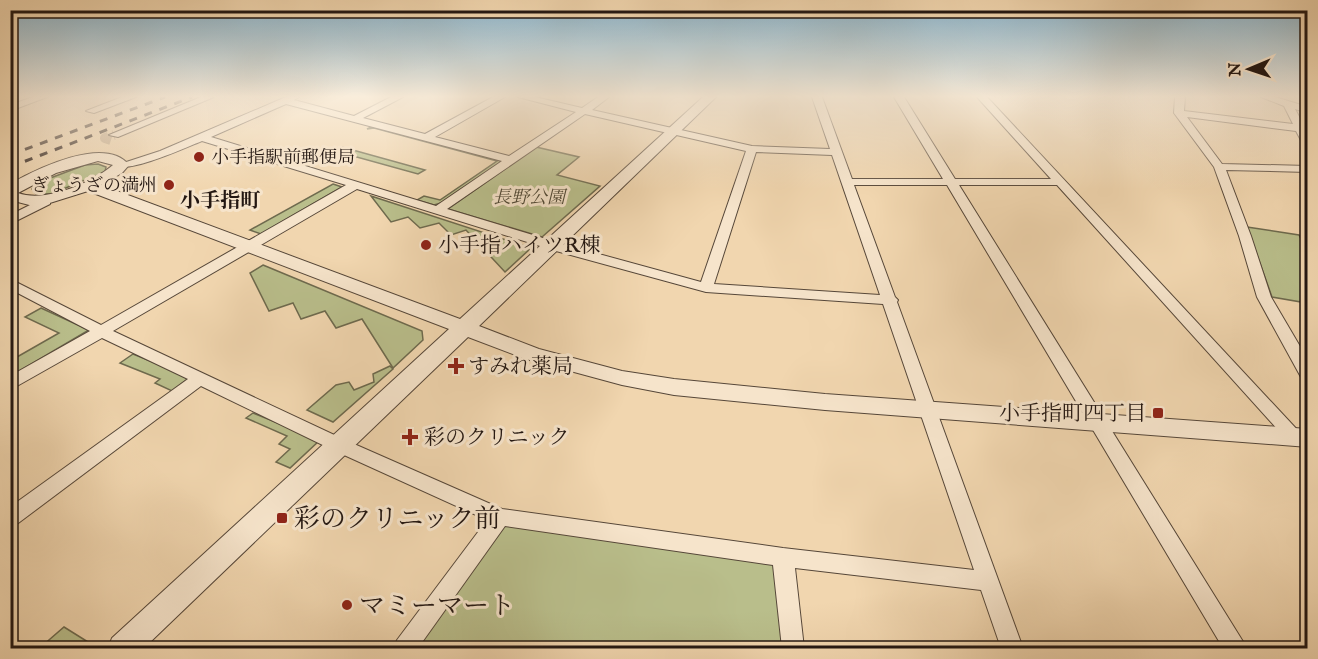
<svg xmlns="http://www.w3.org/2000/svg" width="1318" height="659" viewBox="0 0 1318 659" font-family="'IM FELL English','Noto Serif JP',serif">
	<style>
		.green { fill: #b9be8b; stroke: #6e6a4e; stroke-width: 1.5 }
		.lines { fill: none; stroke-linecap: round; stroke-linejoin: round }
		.minor-tunnel { stroke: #c8b090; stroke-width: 10; stroke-dasharray: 10 5; stroke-linecap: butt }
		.minor-casing { stroke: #564739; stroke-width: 2 }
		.tertiary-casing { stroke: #564739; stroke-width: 2 }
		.minor { fill: #f6e4cb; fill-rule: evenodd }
		.tertiary { fill: #f6e4cb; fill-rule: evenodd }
		.rail { stroke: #231712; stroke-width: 3; stroke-dasharray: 8 8; stroke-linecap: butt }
		.poi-dot { fill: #8f2418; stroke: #f6e4cb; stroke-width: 2 }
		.labels { text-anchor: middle; stroke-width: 6; stroke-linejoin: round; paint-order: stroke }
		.far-poi-label { font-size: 18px; fill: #231712; stroke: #f6e4cb; text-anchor: start }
		.far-park-label { font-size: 18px; font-style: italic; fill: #504936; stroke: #f6e4cb }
		.far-quarter-label { font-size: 20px; font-weight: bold; fill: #231712; stroke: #f6e4cb }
		.poi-label { font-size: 21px; fill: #231712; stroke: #f6e4cb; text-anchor: start }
		.near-poi-label { font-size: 26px; fill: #231712; stroke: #f6e4cb; text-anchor: start }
	</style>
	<rect width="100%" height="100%" fill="#f1d6af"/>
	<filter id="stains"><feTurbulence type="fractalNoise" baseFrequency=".00333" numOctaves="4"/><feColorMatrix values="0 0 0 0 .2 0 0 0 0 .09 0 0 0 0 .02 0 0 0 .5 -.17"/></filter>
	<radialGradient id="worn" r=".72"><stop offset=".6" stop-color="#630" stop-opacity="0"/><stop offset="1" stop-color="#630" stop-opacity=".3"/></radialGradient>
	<g class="green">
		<path d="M373,126L503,161L441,203L434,205L417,200L424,196L440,200L497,161L374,128L367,129Z"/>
		<path d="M342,147L425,170L418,174L335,151Z"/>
		<path d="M536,147L579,157L557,175L600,186L542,237L448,209Z"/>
		<path d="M98,164L106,167L105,172L51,194H36L32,189L37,183L85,165Z"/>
		<path d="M333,184L342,187L261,234L250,230Z"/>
		<path d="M371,196L531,248L505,272L466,230L451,235L439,223L420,228L408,217L391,222Z"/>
		<path d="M1247,227L1299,235L1307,251V303L1272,297Z"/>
		<path d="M263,265L422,331L423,340L393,368L362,319L336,328L325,311L301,319L293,303L269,311L250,273Z"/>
		<path d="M41,308L89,330L11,376L10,361L59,333L25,317Z"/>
		<path d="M133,354L190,377L172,391L155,383L160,379L120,363Z"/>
		<path d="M390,366L393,369L333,422L307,410L336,385L349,382L354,390L374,382L373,374Z"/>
		<path d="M253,413L320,440L290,468L276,462L290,449L279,444L287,436L246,418Z"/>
		<path d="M503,524L779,560L787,648H416Z"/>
		<path d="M64,627L88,642L82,648H46L42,646Z"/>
	</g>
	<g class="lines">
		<path class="minor-tunnel" d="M111,140L105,138L114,135"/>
		<g class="minor-casing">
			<g id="minor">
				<path d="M33,97H47L10,111V105Z"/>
				<path d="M122,97H136L94,113L86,111Z"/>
				<path d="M201,97H214L118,137L109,135Z"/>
				<path d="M286,97H299L294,100L354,116L391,97H403L363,118L425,134L493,97H505L435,137L509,156L576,112L518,97H535L582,108L598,97H609L592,110L752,146L830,149L812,97H822L852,179H943L894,97H904L955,179H1051L977,97H987L1304,437L1301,442L1295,444L1289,442L1057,185H959L1247,648H1223L947,185H854L895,297L898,300L897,302L1023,648H1001L981,590L795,568L804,648H782L773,565L505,526L418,648H394L397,640L487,520L333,450L201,386L17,524L10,526V507L188,379L102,338L10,390V376L90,331L10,289V279L101,325L346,185L202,141C187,147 128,174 117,165L160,151ZM286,104L502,161L436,206L211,137ZM585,114L746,151L701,282L566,245L447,209ZM756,152L832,155L880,295L714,284ZM357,189L556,251L706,292L883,304L974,570L783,548L502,509L345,440L113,331Z"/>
				<path d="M1175,97H1185L1184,111L1293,124L1284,106L1261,97H1275L1308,107V113L1295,109L1308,133V147L1303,144L1296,131L1187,117L1222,164L1308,166V172L1226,170L1251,236L1271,297L1308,360V380L1302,379L1257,297L1239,236L1214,167L1174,113Z"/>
				<path d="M46,197L50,198V204L10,224V215Z"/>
			</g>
		</g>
		<g class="tertiary-casing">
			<path id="tertiary" d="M703,97H716L479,326L539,349L622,371L674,379L825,394L1308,429V447L825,410L674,395L622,385L526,359L468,337L144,648H108L112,638L449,329L88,191L37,207L10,200V184C36,169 105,135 129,165L122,173L101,185L460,319ZM98,161L113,165C92,183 45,203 18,193L56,173Z"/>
		</g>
		<use href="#minor" class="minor"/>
		<use href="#tertiary" class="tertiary"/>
		<g class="rail">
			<path d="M10,155L165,97"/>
			<path d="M10,167L192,97"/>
		</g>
	</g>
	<linearGradient id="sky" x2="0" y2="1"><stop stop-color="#89b6d0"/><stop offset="0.51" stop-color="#f9eddb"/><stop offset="1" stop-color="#f9eddb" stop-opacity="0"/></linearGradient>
	<rect width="1318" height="189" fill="url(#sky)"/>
	<g class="poi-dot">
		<circle cx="199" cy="157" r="6"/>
		<circle cx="169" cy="185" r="6"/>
		<circle cx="426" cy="245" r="6"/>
		<path d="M453 357h6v6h6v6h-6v6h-6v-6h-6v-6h6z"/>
		<rect x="1152" y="407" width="12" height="12" rx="3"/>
		<path d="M407 428h6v6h6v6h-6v6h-6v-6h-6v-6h6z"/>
		<rect x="276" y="512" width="12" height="12" rx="3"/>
		<circle cx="347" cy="605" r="6"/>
	</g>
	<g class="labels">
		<g class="far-poi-label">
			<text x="211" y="163">小手指駅前郵便局</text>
			<text x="157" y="191" text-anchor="end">ぎょうざの満州</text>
		</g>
		<g class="far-park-label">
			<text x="529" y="203">長野公園</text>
		</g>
		<g class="far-quarter-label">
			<text x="220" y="207">小手指町</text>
		</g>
		<g class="poi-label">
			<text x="438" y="252">小手指ハイツR棟</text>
			<text x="468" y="373">すみれ薬局</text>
			<text x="1146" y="420" text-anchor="end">小手指町四丁目</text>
			<text x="424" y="444">彩のクリニック</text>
		</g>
		<g class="near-poi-label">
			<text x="294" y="527">彩のクリニック前</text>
			<text x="359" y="614">マミーマート</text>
		</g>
	</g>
	<rect width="1318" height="659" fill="none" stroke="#f1d6af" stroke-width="36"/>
	<rect x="12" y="12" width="1294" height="635" fill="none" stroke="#231712" stroke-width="3"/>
	<rect x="18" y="18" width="1282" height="623" fill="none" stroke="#231712" stroke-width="1.5"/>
	<g transform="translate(1249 69) rotate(268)" stroke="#f6e4cb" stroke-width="4.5" paint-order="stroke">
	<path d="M0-4.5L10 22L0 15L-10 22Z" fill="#231712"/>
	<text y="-9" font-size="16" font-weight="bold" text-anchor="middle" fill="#231712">N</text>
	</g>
	<rect width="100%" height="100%" filter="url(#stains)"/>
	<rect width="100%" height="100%" fill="url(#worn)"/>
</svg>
